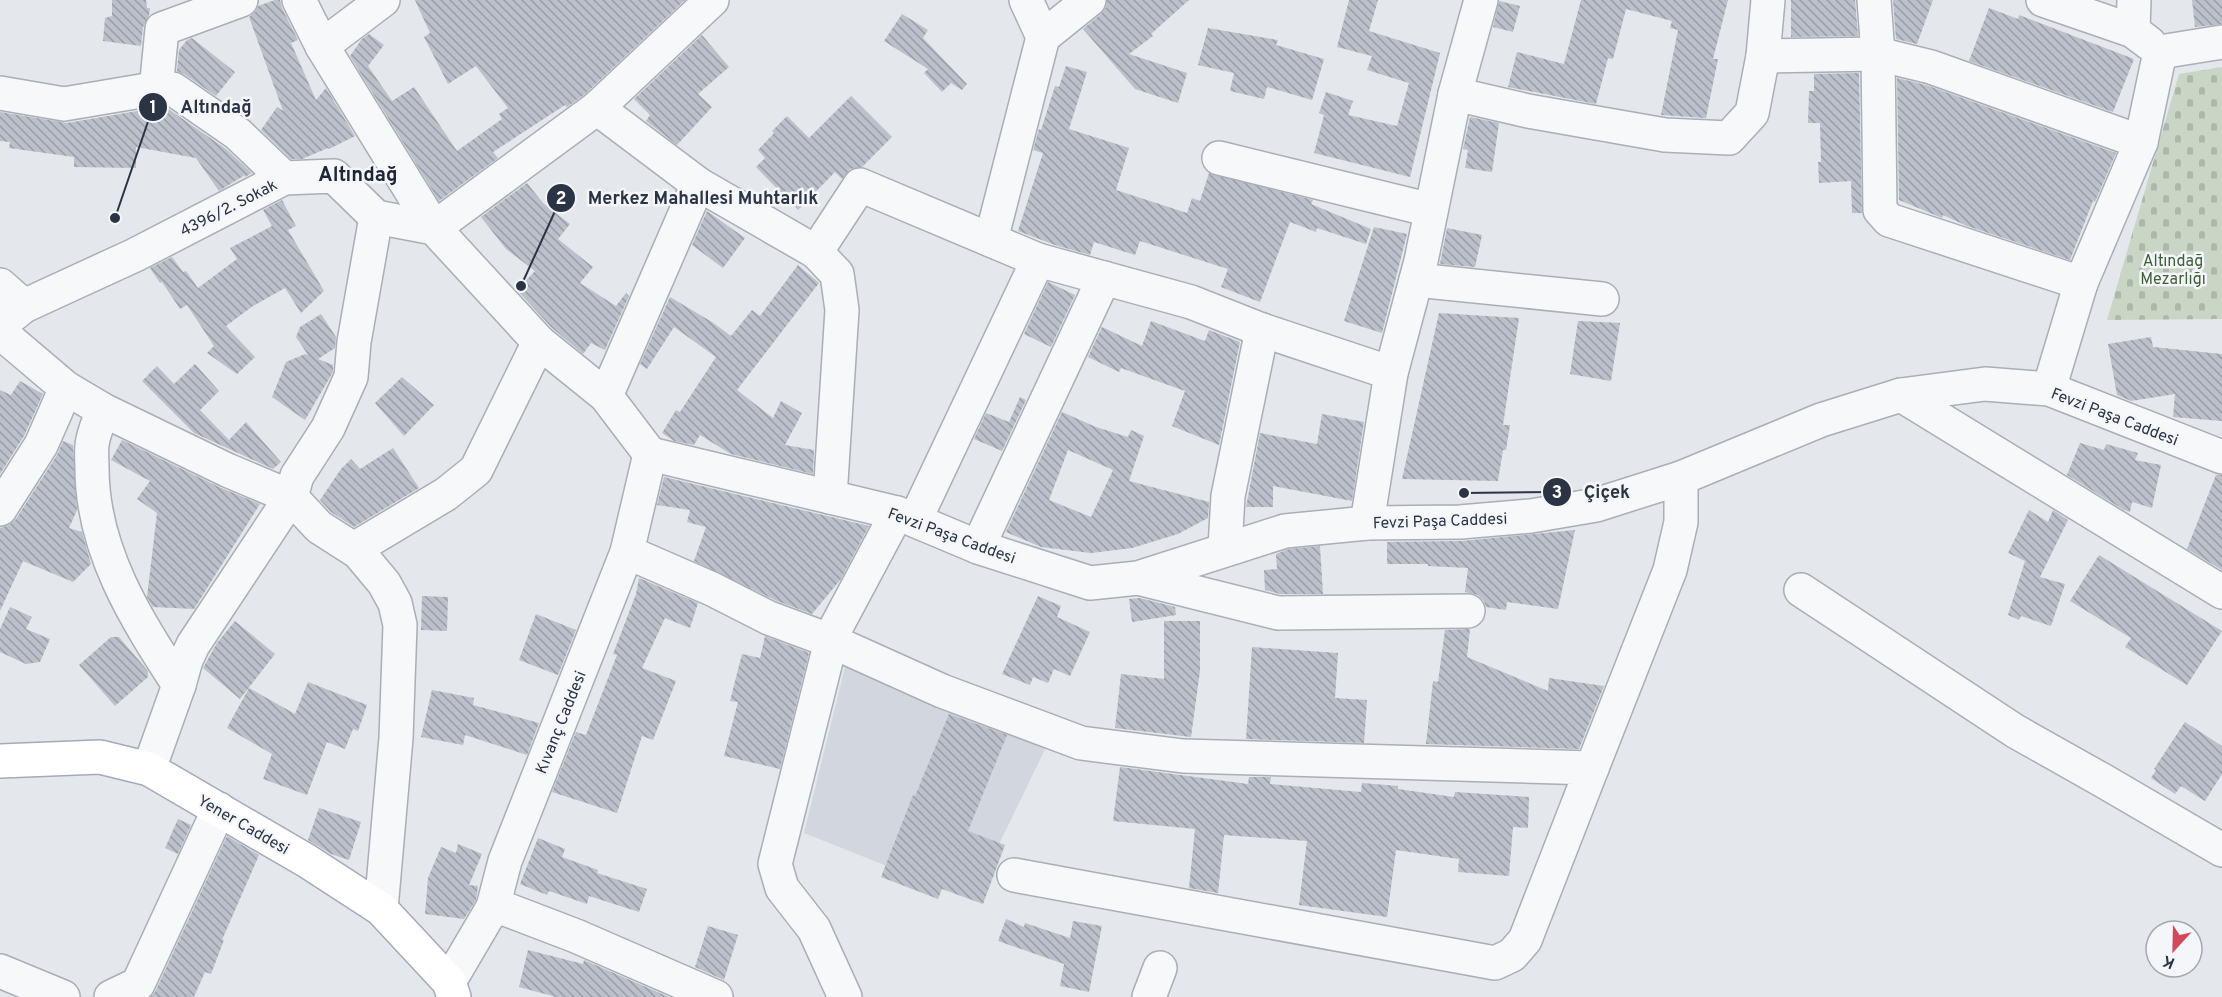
<svg xmlns="http://www.w3.org/2000/svg" width="2222" height="997" viewBox="0 0 2222 997" font-family="Overpass,sans-serif">
	<style>
		.built { fill: #d2d6de }
		.cemetery { fill: url(#cemetery-stones) }
		.building { fill: url(#building-back-hatch); fill-rule: evenodd }
		.lines { fill: none; stroke-linecap: round; stroke-linejoin: round }
		.minor-casing { stroke: #a9aeb7; stroke-width: 36 }
		.major-casing { stroke: #a3abb8; stroke-width: 36 }
		.minor { stroke: #f7f8fa; stroke-width: 33 }
		.major { stroke: #fff; stroke-width: 33 }
		.labels { text-anchor: middle; stroke-width: 5; stroke-linejoin: round; paint-order: stroke }
		.street-label { font-size: 16px; fill: #2b3445; stroke: #f4f6f9 }
		.park-label { font-size: 16px; fill: #3f6138; stroke: #f4f6f9 }
		.quarter-label { font-size: 20px; font-weight: bold; fill: #1d2536; stroke: #f4f6f9 }
		.leader { fill: none; stroke: #2b3445; stroke-width: 2 }
		.callout-dot { fill: #2b3445; stroke: #f4f6f9; stroke-width: 2 }
		.mark-label { font-size: 18px; text-anchor: middle; font-weight: bold; fill: #fff }
		.callout-label { font-size: 18px; text-anchor: middle; font-weight: bold; fill: #2b3445; stroke: #f4f6f9; stroke-width: 5; stroke-linejoin: round; paint-order: stroke }
	</style>
	<defs>
		<pattern id="cemetery-stones" width="16" height="16" patternUnits="userSpaceOnUse" patternTransform="scale(1.5)"><rect width="16" height="16" fill="#c9d6c5"/><path d="M2 7V4a2 2 0 0 1 4 0v3zM10 15v-3a2 2 0 0 1 4 0v3z" fill="#adb8ab"/></pattern>
		<pattern id="building-back-hatch" width="6" height="6" patternUnits="userSpaceOnUse" patternTransform="scale(1.5)"><rect width="6" height="6" fill="#bbc0ca"/><path d="M-1 5l2 2M0 0l6 6M5-1l2 2" fill="none" stroke="#989da6"/></pattern>
	</defs>
	<rect width="100%" height="100%" fill="#e4e7ec"/>
	<path class="built" d="M846,663L1049,741L972,900L804,833Z"/>
	<path class="cemetery" d="M2222,67V319L2107,320L2179,74Z"/>
	<g class="building">
		<path d="M112,0H146L147,8H150L149,16L143,27L141,46L103,41L105,18L112,16Z"/>
		<path d="M275,0H280L282,8L298,40L291,43L316,100L326,88L355,136L329,149L328,148L302,159H291L261,130L277,107L283,111L249,17L255,12L258,6Z"/>
		<path d="M415,0H685L585,94L567,107L565,105L493,152L498,158L439,201L350,56L362,39L369,34L384,45L368,66L392,101L414,87L457,151L502,119L499,114L508,108L476,66L448,84L424,37L430,33Z"/>
		<path d="M1107,0H1189L1151,34L1153,36L1129,54L1187,73L1178,103L1135,89L1083,29L1101,14L1106,7Z"/>
		<path d="M1349,0H1378L1369,31L1440,53L1410,177L1314,153L1324,115L1319,113L1326,92L1353,101L1348,115L1397,126L1409,83L1367,70L1372,56L1337,47Z"/>
		<path d="M1581,0H1728L1713,59H1718L1706,118L1661,115L1678,30L1670,28L1672,21L1626,9L1613,59L1608,58L1596,104L1508,87L1517,52L1564,64Z"/>
		<path d="M1791,0H1855L1858,36L1791,37Z"/>
		<path d="M1893,0H1933L1917,44L1896,39Z"/>
		<path d="M2192,0H2222V24L2195,27Z"/>
		<path d="M1499,1L1520,6L1513,32L1493,27Z"/>
		<path d="M1989,8L2018,19L2019,15L2134,59L2113,112L1969,61Z"/>
		<path d="M902,14L928,30L923,38L967,84L962,90L951,83L942,92L924,73L928,69L884,41Z"/>
		<path d="M1208,28L1278,40L1276,45L1324,59L1312,100L1267,87L1264,99L1230,91L1234,73L1198,65Z"/>
		<path d="M702,35L729,67L698,94L712,107L677,145L646,121L650,115L634,99Z"/>
		<path d="M192,38L235,72L216,96L184,74L177,71L179,50L187,40Z"/>
		<path d="M1066,66L1087,72L1069,129L1129,148L1116,190L1187,213L1192,198L1200,201L1209,173L1313,200L1311,204L1371,229L1366,244L1317,228L1316,232L1290,222L1260,302L1221,287L1228,269L1140,241L1135,255L1094,242L1090,255L1055,245L1018,231L1043,153L1033,150L1039,129L1041,130L1055,86L1059,87Z"/>
		<path d="M1859,73L1862,213H1852L1851,181L1819,183L1818,162H1821L1820,123H1808L1809,91H1814V74Z"/>
		<path d="M1897,78L1926,85L2116,153L2095,202L2093,201L2070,260L1967,226L1943,215L1942,218L1899,200Z"/>
		<path d="M851,96L892,137L862,167L850,169L842,179L835,172L798,210L756,167L765,158L758,150L774,133L772,131L787,116L809,138Z"/>
		<path d="M167,108L226,149L252,173L245,177V175L219,191L196,158L136,147V168L74,167V157L9,148L10,142L0,141V112L67,123L149,109Z"/>
		<path d="M1470,117L1499,123L1492,172L1465,168L1468,150L1463,149Z"/>
		<path d="M527,183L543,203L570,224L558,239L593,267L580,283L616,306L626,293L629,296L605,350L591,343L583,354L552,328L517,290L535,271L506,249L481,217Z"/>
		<path d="M282,200L296,226L288,230L324,291L301,313L285,288L253,306L226,326L255,357L237,374L207,353L214,346L187,305L180,309L162,282L160,283L150,268L172,257L183,272L186,271L198,288L237,259L230,248L272,226L263,210Z"/>
		<path d="M707,211L745,238L723,268L692,245Z"/>
		<path d="M1374,227L1407,234L1382,333L1344,321Z"/>
		<path d="M1447,228L1482,235L1475,267L1440,264Z"/>
		<path d="M798,265L819,283L737,390L773,418L781,401L802,413L785,445L814,450L813,474L731,454L700,435L694,445L674,441L662,433L676,410L680,412L716,357L674,327L647,369L640,364L670,297L712,322L731,336L752,310L760,316Z"/>
		<path d="M1048,282L1075,295L1051,347L1024,334Z"/>
		<path d="M1439,313L1519,318L1503,425H1510L1506,450H1503L1498,481L1402,479Z"/>
		<path d="M321,314L336,337L335,348L318,359L333,365V372L305,420L272,397L286,362L305,354L308,355L296,337L300,327Z"/>
		<path d="M1151,321L1205,341L1209,330L1240,342L1219,445L1172,426L1185,391L1121,368L1119,372L1088,357L1102,327L1142,346Z"/>
		<path d="M1578,321L1620,323L1611,381L1570,374Z"/>
		<path d="M2151,337L2153,347L2222,354V421L2173,417L2175,394L2131,401L2117,395L2108,344Z"/>
		<path d="M195,364L219,391L200,410L229,440L246,422L281,462L273,469L194,433L142,381L157,366L174,384Z"/>
		<path d="M402,377L434,405L404,436L375,403Z"/>
		<path d="M20,381L43,394L24,436L0,474V390L11,395Z"/>
		<path d="M1020,397L1026,400L1002,451L974,439L986,413L1009,422Z"/>
		<path d="M1062,412L1096,427L1128,437L1131,430L1144,436L1129,481L1209,502L1208,518L1178,534L1132,548L1091,553L1041,547L1006,532ZM1068,450L1113,470L1091,517L1049,500Z"/>
		<path d="M1322,414L1364,422L1352,501L1273,486V507H1246L1260,433L1317,444Z"/>
		<path d="M122,440L219,487L260,504L194,609L153,607L147,597L157,513L137,499L150,481L111,460Z"/>
		<path d="M63,441L73,445L77,510L69,528L82,532L91,564L73,582L23,561L0,611V528L9,525L16,519L57,455Z"/>
		<path d="M2080,443L2104,450L2106,444L2138,453L2135,460L2161,465L2152,508L2132,502L2130,512L2124,510L2067,475Z"/>
		<path d="M393,448L419,488L354,527L331,512L320,500L341,469L351,459L360,469Z"/>
		<path d="M2216,475H2222V570L2187,549Z"/>
		<path d="M664,477L869,526L841,579L812,614L777,601L694,561L706,527L687,522L690,510L657,505Z"/>
		<path d="M2029,510L2048,522L2053,510L2068,520L2040,577L2065,584L2051,626L2021,616L2019,620L2008,615L2025,561L2008,553Z"/>
		<path d="M1575,530L1558,609L1507,602L1506,610L1486,607L1484,601L1478,595L1465,592L1468,568L1428,566V564H1387V542L1462,541Z"/>
		<path d="M1320,546L1323,594H1280L1265,590L1264,570L1277,569L1276,554L1289,549Z"/>
		<path d="M2099,555L2222,631L2187,685L2125,647L2131,638L2070,601Z"/>
		<path d="M639,578L698,603L690,628L665,618L642,668L676,681L653,740L642,736L617,813L552,792L576,732L586,735L617,655L613,654L636,594Z"/>
		<path d="M422,596L448,597L447,631L421,630Z"/>
		<path d="M1038,596L1061,606L1057,617L1090,632L1070,676L1054,669L1048,683L1033,677L1030,685L1002,674Z"/>
		<path d="M1140,598L1175,607L1176,615L1132,622L1129,599Z"/>
		<path d="M10,607L32,617L26,629L50,639L40,662L26,664L0,652V629Z"/>
		<path d="M536,614L576,630L558,675L519,660Z"/>
		<path d="M235,621L275,654L240,699L203,668L217,643Z"/>
		<path d="M1164,621H1200V671L1191,737L1115,728L1121,674L1164,679Z"/>
		<path d="M1470,629L1467,657L1548,691L1549,678L1604,686L1579,749L1426,744L1433,681L1438,682L1445,630Z"/>
		<path d="M765,636L809,653L780,769L724,756L738,702L730,701L742,654L760,658Z"/>
		<path d="M111,637H119L148,671V677L115,706L79,665Z"/>
		<path d="M1252,647L1338,653L1335,698L1367,700L1364,743L1246,739Z"/>
		<path d="M308,682L367,705L358,731L353,729L345,749L327,742L307,795L263,779L272,754L227,728L249,688L295,714Z"/>
		<path d="M432,690L474,698L473,705L539,723L527,755L465,735L463,745L421,737Z"/>
		<path d="M949,714L1007,735L968,831L1005,845L983,904L942,889L938,899L881,877L913,795L915,796Z"/>
		<path d="M2185,722L2222,746V774L2205,801L2181,786L2175,794L2151,778L2156,770L2154,769Z"/>
		<path d="M1120,767L1248,784L1249,777H1271L1270,784L1361,792L1362,783L1398,786V789L1454,797L1455,792L1529,797L1528,828L1513,827L1509,876L1458,872L1459,859L1396,850L1387,917L1299,905L1307,841L1224,835L1218,893L1189,888L1195,829L1113,821Z"/>
		<path d="M319,808L361,822L349,860L331,854L308,840Z"/>
		<path d="M178,819L191,825L178,854L165,848Z"/>
		<path d="M227,836L259,855L222,940H224L211,974L205,972L194,997H150L155,992Z"/>
		<path d="M538,838L565,849L562,857L598,870L597,873L647,889L639,912L589,896L587,904L549,891L547,895L520,884Z"/>
		<path d="M458,844L482,854L469,885L478,886L476,900L464,919L425,914L428,878L441,847L456,853Z"/>
		<path d="M1006,919L1024,927L1025,923L1070,938L1073,921L1102,926L1089,992L1060,986L1064,964L998,941Z"/>
		<path d="M708,926L738,935L724,980L695,967Z"/>
		<path d="M528,950L583,964L584,960L669,997H556L519,987Z"/>
	</g>
	<g class="lines">
		<g class="minor-casing">
			<g id="minor">
				<path d="M299,0L322,46L434,228L597,108L698,184L816,252L837,274L842,310L830,497"/>
				<path d="M1874,0L1878,54L1880,210L1889,220L2081,283"/>
				<path d="M2043,0L2133,31"/>
				<path d="M2134,0L2133,31L2149,43"/>
				<path d="M1043,37L1089,0"/>
				<path d="M322,46L383,0"/>
				<path d="M1763,56L1878,54L1931,67L2141,142"/>
				<path d="M156,90L162,29L241,0"/>
				<path d="M0,93L64,104L147,90L173,89L238,134L284,178"/>
				<path d="M1455,94L1528,111L1665,135L1729,138L1752,113L1763,56L1768,0"/>
				<path d="M597,108L712,0"/>
				<path d="M1219,158L1431,210"/>
				<path d="M376,217L354,342L351,377L328,428L297,476L291,497L319,527L358,552L384,583L395,603L400,625L396,738L381,909"/>
				<path d="M991,240L1043,37L1026,0"/>
				<path d="M816,252L860,185L1038,260L1191,302L1262,330L1391,373"/>
				<path d="M1416,280L1602,299"/>
				<path d="M0,285L24,306"/>
				<path d="M0,325L24,306L135,255L284,178L334,176L376,217L434,228L539,342L606,396L650,454"/>
				<path d="M0,332L66,388L103,410L227,470L291,497L193,645L186,660L179,685L149,769"/>
				<path d="M2049,389L2081,283L2141,142L2160,52L2222,42"/>
				<path d="M1901,395L2222,592"/>
				<path d="M606,396L698,184"/>
				<path d="M103,410C99,421 93,434 92,445C91,452 92,461 92,468C92,550 136,619 179,685"/>
				<path d="M650,454L897,513L978,547L1090,583L1138,578L1285,531L1367,523L1460,522L1531,516L1596,505L1681,478L1821,420L1901,395L1985,384L2049,389L2222,457"/>
				<path d="M0,509L41,445L66,388"/>
				<path d="M915,520L1038,260"/>
				<path d="M1367,523L1391,373L1421,261L1455,94L1481,0"/>
				<path d="M978,547L1104,278"/>
				<path d="M1225,548L1228,496L1262,330"/>
				<path d="M354,549L446,494L476,470L539,342"/>
				<path d="M627,552L712,589L769,618L831,641L942,691L1081,743L1183,756L1592,768L1525,940L1512,955L1495,963L1014,875"/>
				<path d="M1138,578L1278,613L1468,611"/>
				<path d="M1801,590L2015,731L2102,780L2222,850"/>
				<path d="M1592,768L1670,570L1681,522V478"/>
				<path d="M493,907L508,910L576,936L716,997"/>
				<path d="M0,971L63,997"/>
				<path d="M449,982L493,907L505,861L627,552L650,454"/>
				<path d="M111,997L138,984L219,809"/>
				<path d="M845,997L814,929L782,888L775,864L833,633L897,513"/>
				<path d="M1149,997L1160,968"/>
			</g>
		</g>
		<g class="major-casing">
			<path id="major" d="M0,761L100,757L149,769L307,861L381,909L449,982L454,997"/>
		</g>
		<use href="#minor" class="minor"/>
		<use href="#major" class="major"/>
	</g>
	<g class="labels">
		<g class="street-label">
			<text transform="translate(228 207) rotate(-27)" y="6">4396/2. Sokak</text>
			<text transform="translate(2115 416) rotate(21)" y="6">Fevzi Paşa Caddesi</text>
			<text transform="translate(1440 520) rotate(-2)" y="6">Fevzi Paşa Caddesi</text>
			<text transform="translate(952 535) rotate(20)" y="6">Fevzi Paşa Caddesi</text>
			<text transform="translate(560 722) rotate(-68)" y="6">Kıvanç Caddesi</text>
			<text transform="translate(244 824) rotate(30)" y="6">Yener Caddesi</text>
		</g>
		<g class="park-label">
			<text x="2173" y="266">Altındağ<tspan x="2173" dy="18">Mezarlığı</tspan></text>
		</g>
		<g class="quarter-label">
			<text x="358" y="181">Altındağ</text>
		</g>
	</g>
	<path class="leader" d="M115 218L153 107M521 286L561 198M1464 493L1557 492"/>
	<g class="callout-dot">
		<circle cx="115" cy="218" r="6"/>
		<circle cx="521" cy="286" r="6"/>
		<circle cx="1464" cy="493" r="6"/>
		<circle cx="153" cy="107" r="15"/>
		<circle cx="561" cy="198" r="15"/>
		<circle cx="1557" cy="492" r="15"/>
	</g>
	<g class="mark-label">
		<text x="153" y="113">1</text>
		<text x="561" y="204">2</text>
		<text x="1557" y="498">3</text>
	</g>
	<g class="callout-label">
		<text x="216" y="113">Altındağ</text>
		<text x="703" y="204">Merkez Mahallesi Muhtarlık</text>
		<text x="1607" y="498">Çiçek</text>
	</g>
	<g transform="translate(2174 949) rotate(202)"><circle r="28" fill="#f4f6f9" stroke="#a4a8b1" stroke-width="1.5"/>
	<path d="M0-4.5L10 22L0 15L-10 22Z" fill="#d1495b"/>
	<text y="-9" font-size="16" font-weight="bold" text-anchor="middle" fill="#2b3445">K</text>
	</g>
</svg>
